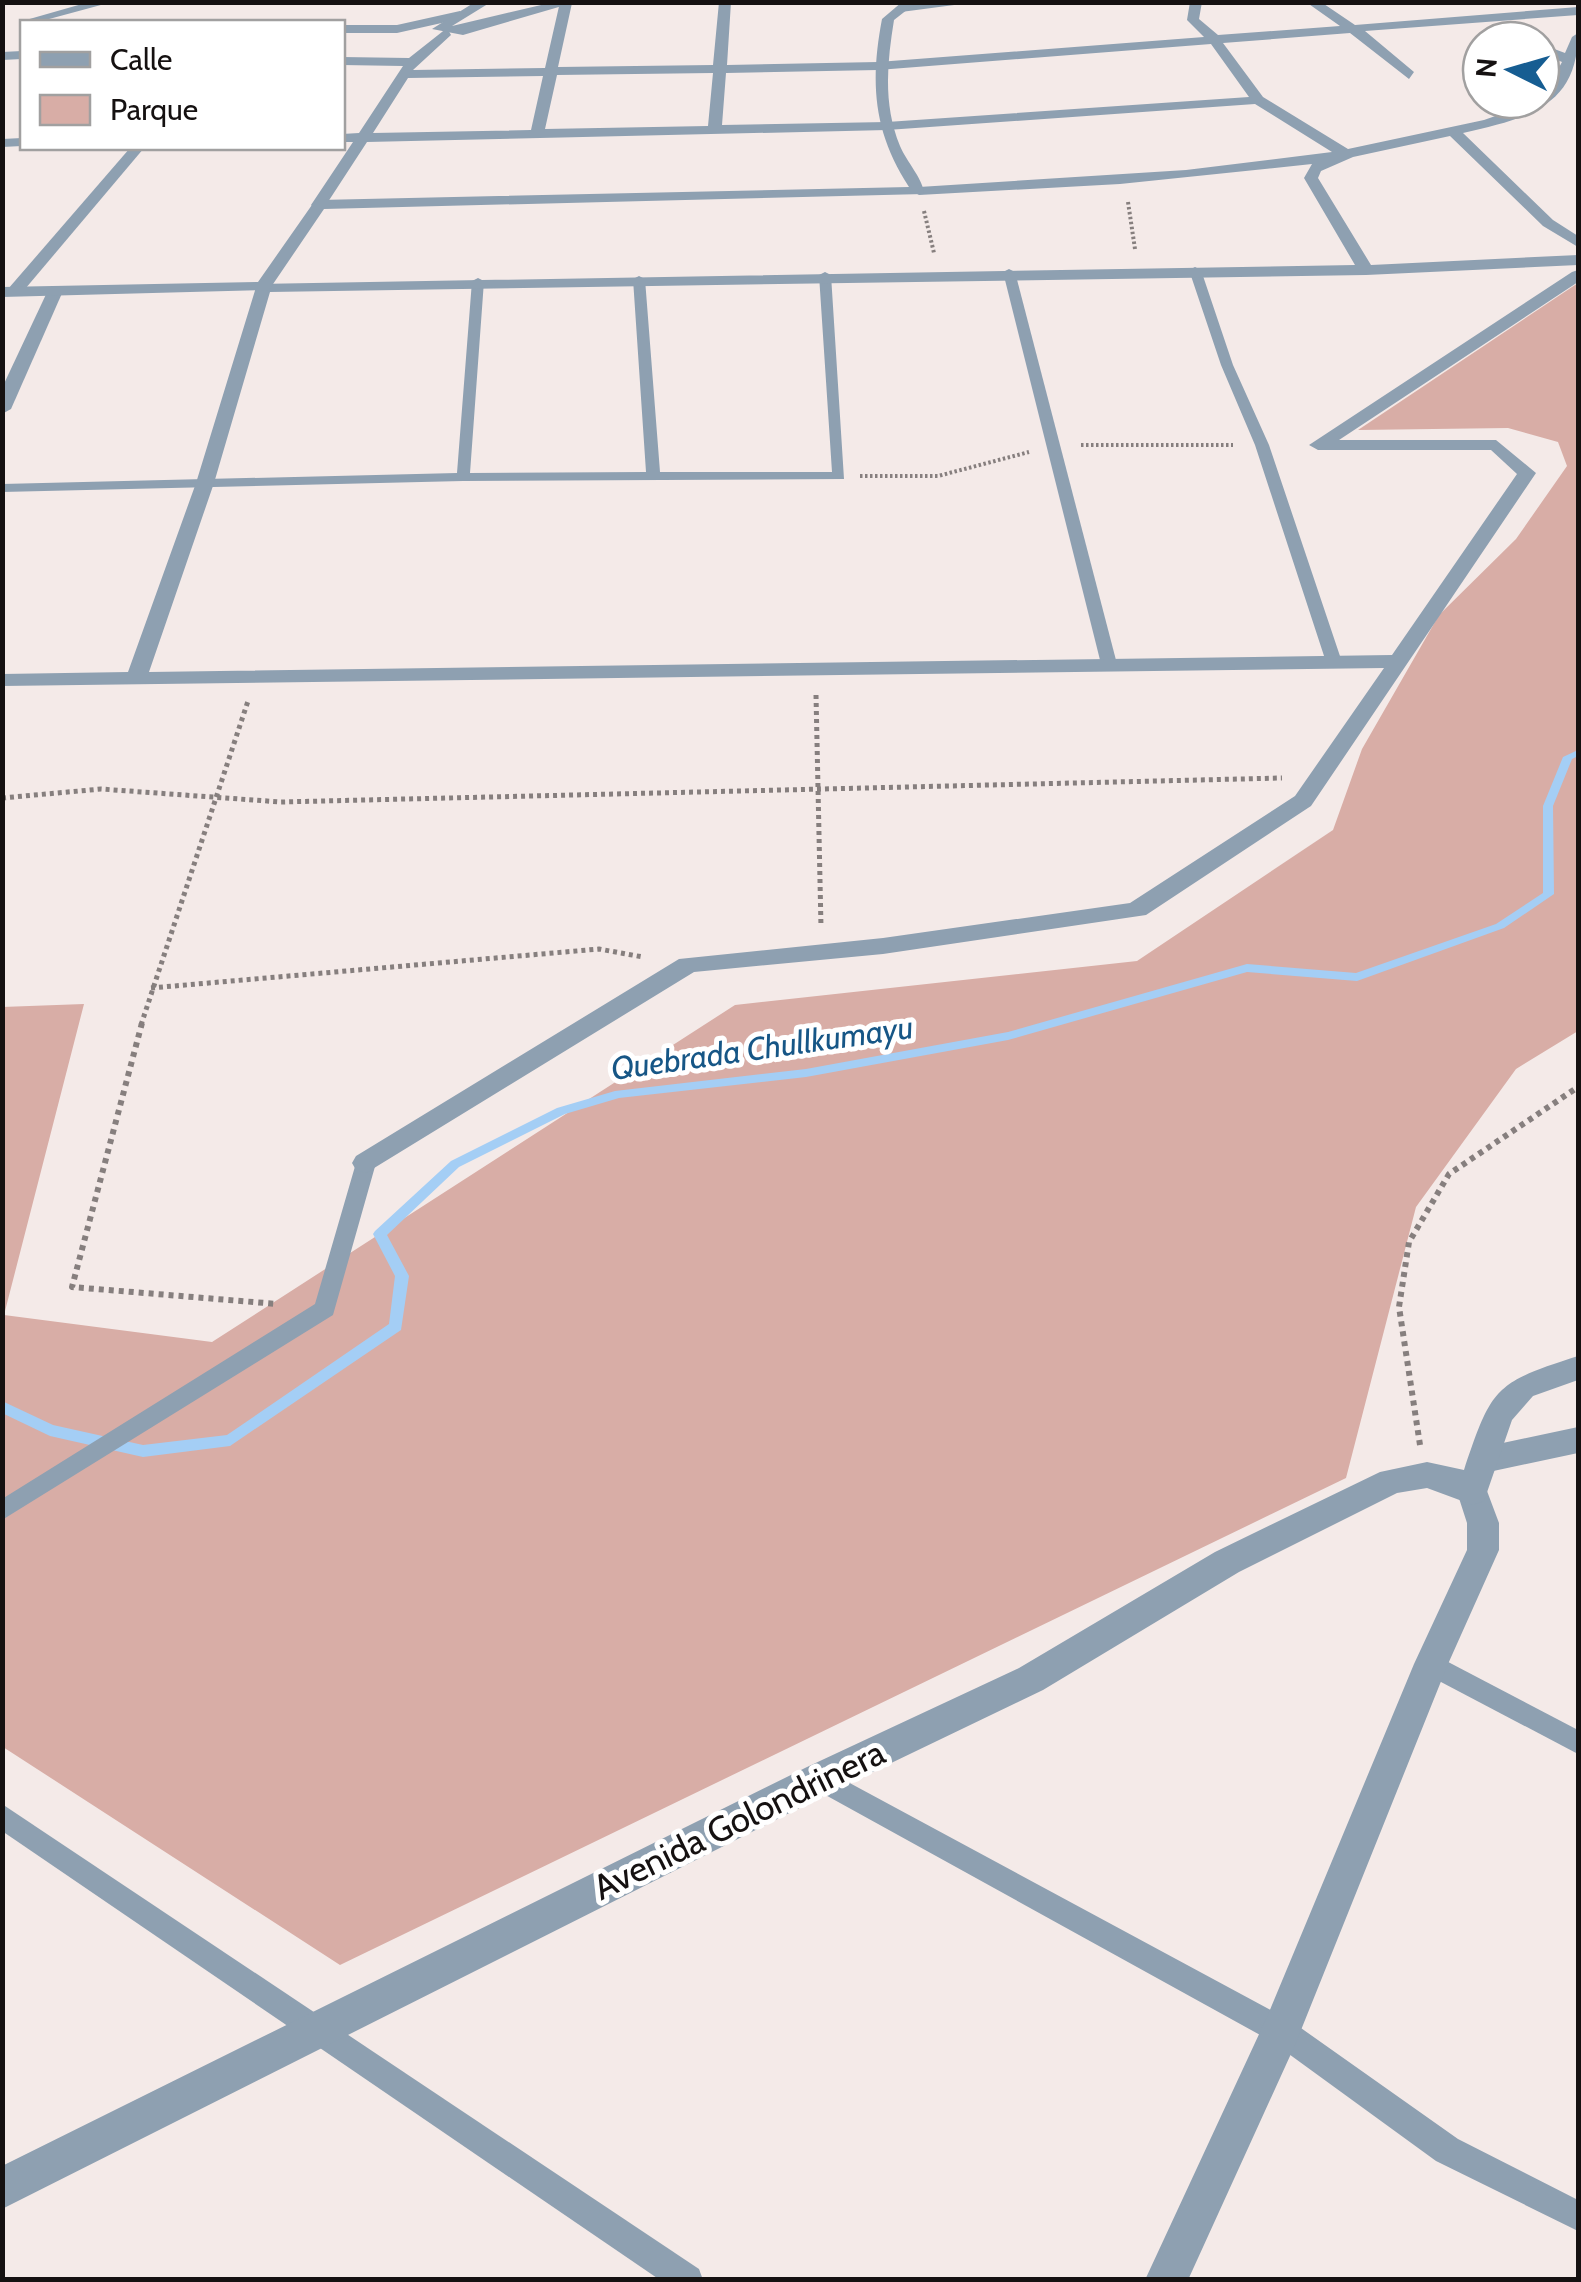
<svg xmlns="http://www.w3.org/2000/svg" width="1581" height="2282" viewBox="0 0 1581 2282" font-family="Cabin,sans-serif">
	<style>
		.green { fill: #d8ada6 }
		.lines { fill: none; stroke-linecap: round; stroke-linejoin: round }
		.stream { fill: #a4cef5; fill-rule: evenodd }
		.path-far2 { stroke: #867f7e; stroke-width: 4; stroke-dasharray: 2.5 2.5; stroke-linecap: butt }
		.path-far1 { stroke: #867f7e; stroke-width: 5; stroke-dasharray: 4 4; stroke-linecap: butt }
		.path { stroke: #867f7e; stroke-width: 6; stroke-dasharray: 5 5; stroke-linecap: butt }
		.service { fill: #8ea0b1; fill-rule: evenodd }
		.minor { fill: #8ea0b1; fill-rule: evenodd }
		.tertiary { fill: #8ea0b1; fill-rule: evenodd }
		.labels { text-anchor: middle; stroke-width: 10; stroke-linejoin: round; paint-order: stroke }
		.water-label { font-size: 32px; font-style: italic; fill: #165686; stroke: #fff }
		.near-street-label { font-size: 35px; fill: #151111; stroke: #fff }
	</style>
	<rect width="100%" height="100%" fill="#f4eae8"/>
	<path class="green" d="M1578,283V1031L1516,1069L1416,1207L1346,1478L340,1965L3,1747L2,1007L84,1004L4,1315L212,1342L735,1005L1137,961L1333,830L1362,749L1439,615L1516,539L1567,466L1558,442L1508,428L1358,430Z"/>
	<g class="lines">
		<path class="stream" d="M1578,750V756L1572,759L1553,806L1554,894L1504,928L1357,981L1247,972L1008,1040L806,1077L619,1098L565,1114L459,1167L387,1235L409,1276L401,1330L230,1446L143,1457L50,1436L2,1413V1401L53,1425L143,1445L227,1435L389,1324L395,1276L373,1234L375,1231L451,1161L557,1108L615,1091L806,1069L1008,1032L1247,964L1356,973L1496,924L1543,893V806L1563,757Z"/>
		<g class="path-far2">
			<path d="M1128,202L1135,249"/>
			<path d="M924,211L934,253"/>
			<path d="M1081,445H1233"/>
			<path d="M860,476H938L1029,452"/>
		</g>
		<g class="path-far1">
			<path d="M816,695L821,927"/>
			<path d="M2,798L101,789L281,802L1282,778"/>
			<path d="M151,988L599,949L643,957"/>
			<path d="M141,1025L248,701"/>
		</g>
		<g class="path">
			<path d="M142,1023L72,1287L277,1304"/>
			<path d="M1420,1445L1399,1307L1409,1242L1449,1174L1578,1087"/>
		</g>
		<g class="service">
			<path d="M1195,267L1201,270L1233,365L1269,445L1342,662L1339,665L1334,667L1326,662L1255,445L1221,365L1189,270Z"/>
			<path d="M1009,269L1015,272L1117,664L1114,667L1109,669L1101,664L1003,272Z"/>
			<path d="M825,272L831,275L844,479L463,481L2,492V484L457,473L472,281L478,278L484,281L470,473L646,472L633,279L639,276L645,279L660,472H832L819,275Z"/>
			<path d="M366,1156L376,1163L333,1315L2,1520V1499L315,1304L356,1163Z"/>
			<path d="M1431,1653L1578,1730V1754L1422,1672L1418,1664L1422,1656Z"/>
			<path d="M820,1767L1291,2021L1458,2139L1578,2200V2231L1436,2161L1271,2041L811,1787L807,1779L811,1771Z"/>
			<path d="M2,1804L699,2269L703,2280H660L2,1831Z"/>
		</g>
		<g class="minor">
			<path d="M89,2H112L38,22H19Z"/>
			<path d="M560,2L572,3L558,67L713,65L719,2H731L727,65L878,62L1204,37L1187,20L1190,2H1202L1199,19L1218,35L1340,26L1306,2H1321L1355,25L1578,7V15L1365,31L1414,72L1409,79L1350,33L1223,43L1263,97L1348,149L1484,120L1541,100L1562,62L1541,53V44L1565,53L1572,37L1578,33C1578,107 1527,118 1463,133L1553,220L1578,236V247L1543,226L1450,136L1353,157L1321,171L1318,178L1371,265L1578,255V265L1366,275L270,292L214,483L149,672L1392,655L1517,474L1491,450H1318L1309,445L1572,272L1578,270V282L1339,440H1496L1536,473L1311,806L1146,915L883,954L694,972L366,1173L356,1170L352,1163L356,1156L679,959L883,938L1130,903L1295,796L1384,668L2,686V674L128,672L196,483L257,284L1355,265L1304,178L1312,164L1120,184L919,195L912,191L919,187L1186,170L1332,152L1255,104L887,130L367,142L324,208H314L311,205L353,142H342V134L359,133L403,66L342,65V57L409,58L447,28L451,35L413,70L545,68ZM1211,44L1249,97L887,122L722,125L726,73L878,70ZM713,73L708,126L545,129L557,75ZM543,76L531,130L373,133L408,78Z"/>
			<path d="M922,2H977L901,12L895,8Z"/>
			<path d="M460,11L464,18L397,33H342V25H397Z"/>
			<path d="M22,51V59L2,60V52Z"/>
			<path d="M22,138V146L2,147V139Z"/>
			<path d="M130,148H144L20,295H8V289Z"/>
			<path d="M49,288L63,291L11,409L2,414V388Z"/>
			<path d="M1578,1427V1453L1484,1473L1473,1469L1468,1460L1473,1451L1484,1447Z"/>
			<path d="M1473,1479L1484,1483L1499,1523V1550L1448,1664L1295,2045L1188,2280H1145L1267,2017L1414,1664L1467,1550V1523L1457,1492L1462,1483Z"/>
		</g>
		<g class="tertiary">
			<path d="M475,2H491L452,26L554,2H576L463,35L432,29Z"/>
			<path d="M902,2H917L894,20C887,63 883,105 900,146C906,161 924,180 924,194L324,209L269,290L2,297V287L258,282L314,202L319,200L909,187C873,132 870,82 882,19Z"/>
			<path d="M1578,1356V1380L1533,1396L1512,1420L1484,1501L1473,1505L1427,1488L1397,1493L1239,1572L1043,1690L833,1791L2,2209V2166L807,1767L1019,1668L1215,1552L1380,1472L1427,1462L1464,1470C1492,1387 1494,1383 1578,1356Z"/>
		</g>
	</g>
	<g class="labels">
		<g class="water-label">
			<text transform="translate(762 1048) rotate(-8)" y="11">Quebrada Chullkumayu</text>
		</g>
		<g class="near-street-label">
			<text transform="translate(739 1820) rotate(-26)" y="12">Avenida Golondrinera</text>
		</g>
	</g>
	<rect width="1581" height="2282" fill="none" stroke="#151111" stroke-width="10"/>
	<rect x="20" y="20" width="325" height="130" fill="#ffffff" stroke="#a1a0a0" stroke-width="2.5"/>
	<rect x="40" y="52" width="50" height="15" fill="#8ea0b1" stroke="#a1a0a0" stroke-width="2.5"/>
	<text x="110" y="70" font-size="30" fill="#151111">Calle</text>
	<rect x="40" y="95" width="50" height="30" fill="#d8ada6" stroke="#a1a0a0" stroke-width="2.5"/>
	<text x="110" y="120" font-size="30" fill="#151111">Parque</text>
	<g transform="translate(1511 70) rotate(275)"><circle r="48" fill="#ffffff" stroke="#a1a0a0" stroke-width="2.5"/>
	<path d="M0-8L18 38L0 25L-18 38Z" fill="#165d92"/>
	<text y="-15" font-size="28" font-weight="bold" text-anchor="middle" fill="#151111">N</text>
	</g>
</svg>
